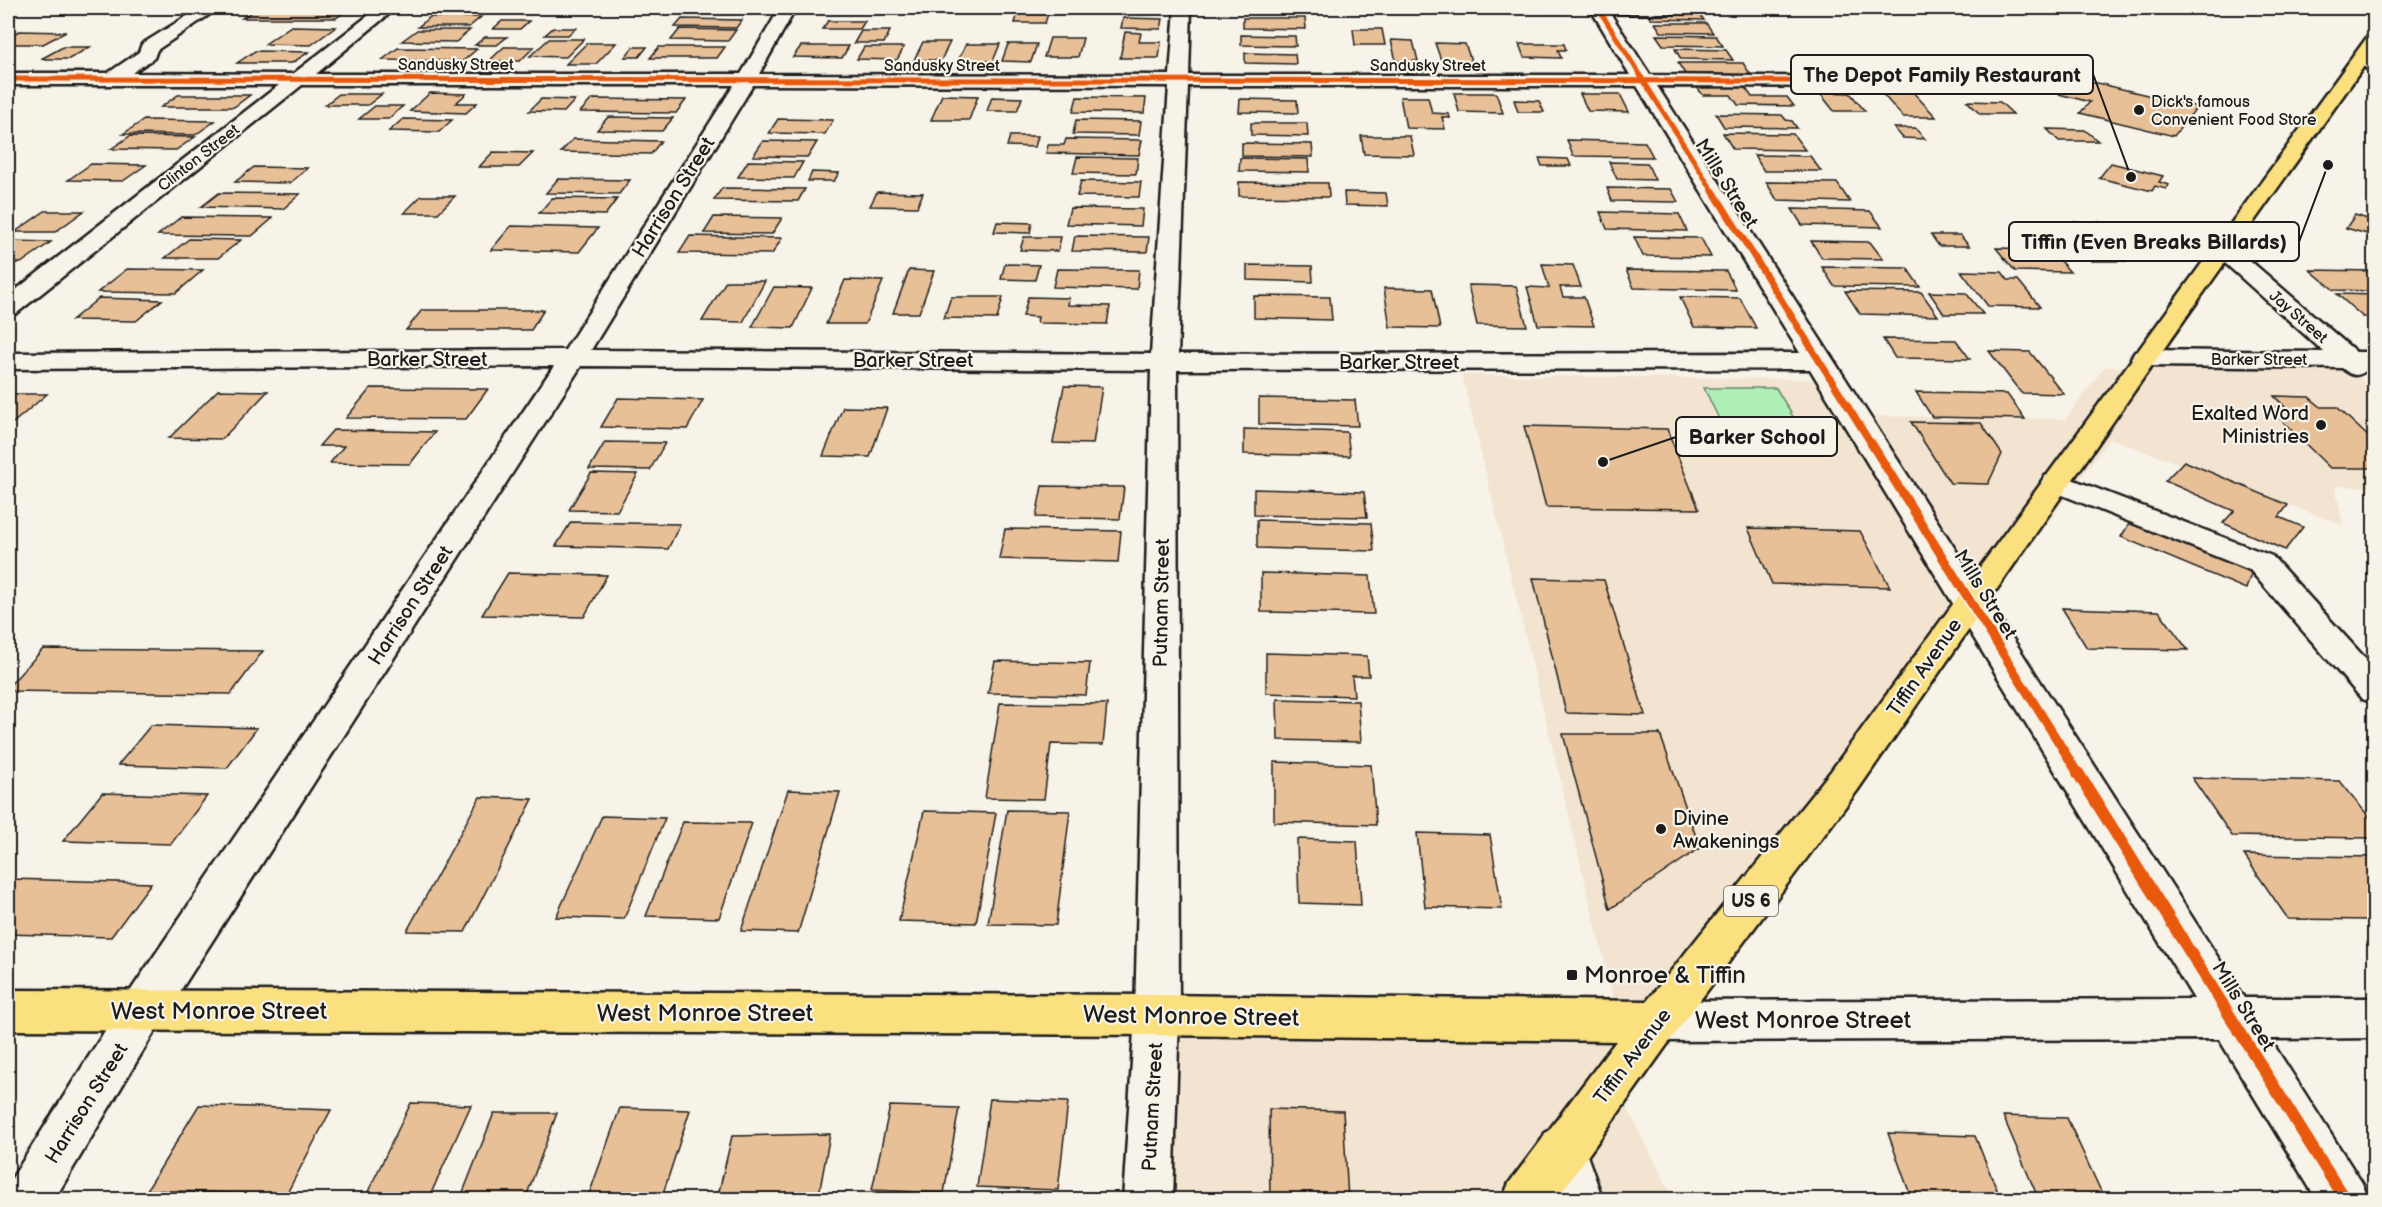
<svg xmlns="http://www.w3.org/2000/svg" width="2382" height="1207" viewBox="0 0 2382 1207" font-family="'Balsamiq Sans',sans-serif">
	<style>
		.built { fill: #f2e4d0 }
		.green { fill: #aff0b8; stroke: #66866a; stroke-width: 1.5 }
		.building { fill: #e8c098; stroke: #1c1c1c; stroke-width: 1.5 }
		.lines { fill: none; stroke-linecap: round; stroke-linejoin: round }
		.minor-casing { stroke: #1c1c1c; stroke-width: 5 }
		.major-casing { stroke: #1c1c1c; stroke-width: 5 }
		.minor { fill: #f7f3e8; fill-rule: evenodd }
		.major { fill: #fbe080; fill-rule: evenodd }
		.cycleway-far3-casing { stroke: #f7f3e8; stroke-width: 8 }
		.cycleway-far2-casing { stroke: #f7f3e8; stroke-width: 10 }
		.cycleway-far1-casing { stroke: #f7f3e8; stroke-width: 13 }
		.cycleway-casing { stroke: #f7f3e8; stroke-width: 16 }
		.cycleway-far3 { stroke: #e8590c; stroke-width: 5 }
		.cycleway-far2 { stroke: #e8590c; stroke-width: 7 }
		.cycleway-far1 { stroke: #e8590c; stroke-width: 9 }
		.cycleway { stroke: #e8590c; stroke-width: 12 }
		.poi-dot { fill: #1c1c1c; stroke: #f7f3e8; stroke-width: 2 }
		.labels { text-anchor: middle; stroke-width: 4.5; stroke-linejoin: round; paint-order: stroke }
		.far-street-label { font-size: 16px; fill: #1c1c1c; stroke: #f7f3e8 }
		.far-poi-label { font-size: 16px; fill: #1c1c1c; stroke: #f7f3e8; text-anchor: start }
		.shield { fill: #f7f3e8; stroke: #5e5c59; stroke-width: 1.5 }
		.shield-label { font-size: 18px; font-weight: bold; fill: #1c1c1c }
		.street-label { font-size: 20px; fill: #1c1c1c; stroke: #f7f3e8 }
		.poi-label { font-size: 20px; fill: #1c1c1c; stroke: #f7f3e8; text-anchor: end }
		.near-poi-label { font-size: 24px; fill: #1c1c1c; stroke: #f7f3e8; text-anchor: start }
		.near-street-label { font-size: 24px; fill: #1c1c1c; stroke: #f7f3e8 }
		.leader { fill: none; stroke: #1c1c1c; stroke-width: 2 }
		.callout-dot { fill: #1c1c1c; stroke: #f7f3e8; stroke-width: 2 }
		.callout { fill: #f7f3e8; stroke: #1c1c1c; stroke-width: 2 }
		.callout-label { font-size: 21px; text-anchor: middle; font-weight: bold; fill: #1c1c1c }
	</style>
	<rect width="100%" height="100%" fill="#f7f3e8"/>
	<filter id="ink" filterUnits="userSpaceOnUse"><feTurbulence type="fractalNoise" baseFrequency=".0167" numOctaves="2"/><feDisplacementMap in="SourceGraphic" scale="12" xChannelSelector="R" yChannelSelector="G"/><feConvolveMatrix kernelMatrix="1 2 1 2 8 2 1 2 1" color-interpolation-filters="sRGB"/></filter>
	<g filter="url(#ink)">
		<path class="built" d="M2346,366L2374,391V487L2335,486L2343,525L2110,438L1624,1102L1674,1199L1171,1200L1183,998L1613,997L1462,375L1840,380L1868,416L2066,419L2104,367Z"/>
		<path class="green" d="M1776,388L1798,425H1722L1704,388Z"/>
		<g class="building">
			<path d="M49,8H110L107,10L47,9Z"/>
			<path d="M258,8H351L336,18H242Z"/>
			<path d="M439,8H496L488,13L434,11Z"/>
			<path d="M707,8H749L745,12L703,11Z"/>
			<path d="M828,8H881L878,12H825Z"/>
			<path d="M1106,8H1158L1157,10H1106Z"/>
			<path d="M1521,8H1559L1561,13L1523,12Z"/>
			<path d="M1645,10L1697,11L1704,20L1651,19Z"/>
			<path d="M1018,13L1048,14L1045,23H1015Z"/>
			<path d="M430,17H481L469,27H418Z"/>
			<path d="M1123,18L1163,19L1161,29L1121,28Z"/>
			<path d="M1243,18H1305L1306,29L1243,28Z"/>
			<path d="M682,19L742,20L736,28L675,27Z"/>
			<path d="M502,21H529L520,29H493Z"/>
			<path d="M828,21H865L860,29H822Z"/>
			<path d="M1655,23H1706L1713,33L1661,32Z"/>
			<path d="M291,26L336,27L311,45L265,44Z"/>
			<path d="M553,28H576L568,35H545Z"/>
			<path d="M680,29L736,30L728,41L671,40Z"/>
			<path d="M1353,29H1382L1385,45H1355Z"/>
			<path d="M417,30H470L456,42L402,41Z"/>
			<path d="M19,31L66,32L43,44H8V37Z"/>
			<path d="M861,31H890L884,43H854Z"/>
			<path d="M1125,32L1141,33L1139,42H1161L1159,58H1120Z"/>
			<path d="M1241,35L1295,36L1296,46L1241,45Z"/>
			<path d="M1656,35L1716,36L1723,46L1663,45Z"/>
			<path d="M485,37H507L497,45H475Z"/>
			<path d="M1050,38H1083L1078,57H1044Z"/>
			<path d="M549,39H584L566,57L530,56Z"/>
			<path d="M1391,40L1413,41L1418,61H1396Z"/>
			<path d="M923,42H950L941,60H914Z"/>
			<path d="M587,43H616L596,64H566Z"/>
			<path d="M1435,43L1465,44L1472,63H1442Z"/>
			<path d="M966,44H1000L993,61H958Z"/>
			<path d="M1008,44H1037L1031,62L1002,61Z"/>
			<path d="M1519,44H1564L1566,50H1558L1561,58L1524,57Z"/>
			<path d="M801,46H849L842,58L793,57Z"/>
			<path d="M63,47H90L69,59H41Z"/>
			<path d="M504,47H534L520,61H489Z"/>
			<path d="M633,47H647L639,57H625Z"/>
			<path d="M659,47H725L717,58H650Z"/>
			<path d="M864,47H904L897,60L857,59Z"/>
			<path d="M398,48L477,49L463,61L382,60Z"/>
			<path d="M1675,49L1726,50L1733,60L1681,59Z"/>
			<path d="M255,51L309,52L292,63H237Z"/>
			<path d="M1245,53L1295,54L1296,64L1245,63Z"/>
			<path d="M1678,63H1743L1751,75L1685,74Z"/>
			<path d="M2071,82L2097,83L2197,107L2174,136L2080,113L2090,102L2059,94Z"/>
			<path d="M1696,86H1744L1752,97H1787L1794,106L1738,105L1731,95H1703Z"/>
			<path d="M1879,90H1911L1936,117H1903Z"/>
			<path d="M1819,92L1850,93L1865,111H1834Z"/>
			<path d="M430,93L466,94L456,103H477L466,113L410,111Z"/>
			<path d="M1454,93H1496L1503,113L1459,112Z"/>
			<path d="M339,94H382L368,105H325Z"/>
			<path d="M1580,94H1620L1629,112L1588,111Z"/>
			<path d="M178,95H250L234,107H161Z"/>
			<path d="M942,95L978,96L969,120H931Z"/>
			<path d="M992,97L1022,98L1017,111H987Z"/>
			<path d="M1077,97L1146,98L1144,113L1073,112Z"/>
			<path d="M1400,97H1428L1432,113L1449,114L1450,118L1442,117L1445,129L1406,128Z"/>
			<path d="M541,99L575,100L564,112L529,111Z"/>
			<path d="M592,99L686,100L676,113L580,112Z"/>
			<path d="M1240,99L1297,100L1298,113L1239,112Z"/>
			<path d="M1514,100L1539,101L1544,112H1518Z"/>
			<path d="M1967,101L2000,102L2013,114H1980Z"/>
			<path d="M375,106H403L388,119H359Z"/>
			<path d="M1716,114L1782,115L1786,120L1792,121L1797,128L1724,127Z"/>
			<path d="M608,117L673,118L662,131L597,130Z"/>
			<path d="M403,119L452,120L439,132L389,131Z"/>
			<path d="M778,119L833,120L825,134L769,133Z"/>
			<path d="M144,120L215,121L195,135L123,134Z"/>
			<path d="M1076,120L1141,121L1139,135L1073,134Z"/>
			<path d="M1251,123H1307L1308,136L1251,135Z"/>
			<path d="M1894,128H1915L1925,139L1903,138Z"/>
			<path d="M2047,129L2085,130L2098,141H2059Z"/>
			<path d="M1723,133L1793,134L1805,150L1733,149Z"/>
			<path d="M130,136L195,137L176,150L111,149Z"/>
			<path d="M1010,136H1038L1035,147L1007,146Z"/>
			<path d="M1361,136H1410L1414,155L1364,154Z"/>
			<path d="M573,139L661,141L651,154L561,152Z"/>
			<path d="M1066,139L1142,140L1139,155L1046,153L1048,145H1064Z"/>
			<path d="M1567,140L1645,142L1653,157L1573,156Z"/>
			<path d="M763,141L817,142L808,157L753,156Z"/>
			<path d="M1242,143L1312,144L1313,157L1242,156Z"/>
			<path d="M493,152L533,153L519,167H479Z"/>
			<path d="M1754,155L1810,156L1821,171H1764Z"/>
			<path d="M1077,157L1138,158L1136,174L1073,173Z"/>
			<path d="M1240,158L1308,159L1309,172L1239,171Z"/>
			<path d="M1539,158L1568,159L1571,166H1542Z"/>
			<path d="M748,161L803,162L794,178L738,177Z"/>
			<path d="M1609,162L1647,163L1655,180L1617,179Z"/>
			<path d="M2111,163L2163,176L2159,182L2169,185L2166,189L2155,186L2152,191L2099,178Z"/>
			<path d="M91,164L146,165L123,181L68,180Z"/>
			<path d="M254,167L308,168L290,183L235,182Z"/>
			<path d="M812,172L839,173L834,181H808Z"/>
			<path d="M558,179L630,180L619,194L546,193Z"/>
			<path d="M1081,181L1141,182L1139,197L1077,196Z"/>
			<path d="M1239,182L1328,183L1329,197L1239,196Z"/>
			<path d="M1766,182L1837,183L1850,202L1777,200Z"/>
			<path d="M722,188L805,189L798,201L714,200Z"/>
			<path d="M1607,188L1671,189L1678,202L1612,201Z"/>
			<path d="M877,192L923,193L917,207L870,206Z"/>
			<path d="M1344,192L1386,193L1388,206L1345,205Z"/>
			<path d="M219,193L300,194L283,209L201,207Z"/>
			<path d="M421,196H455L438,213H404Z"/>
			<path d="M552,198L617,199L605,215L539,213Z"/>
			<path d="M1070,208L1143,209L1141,226L1066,224Z"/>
			<path d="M1792,209L1870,211L1882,227L1802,225Z"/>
			<path d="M45,211H84L55,232H15Z"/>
			<path d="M1600,212L1679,214L1687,231L1607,229Z"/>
			<path d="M2355,215L2374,221V236L2346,228Z"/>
			<path d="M181,217L273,218L252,236L158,235Z"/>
			<path d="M714,217L782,218L772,234L704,233Z"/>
			<path d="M997,222L1032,223L1030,233L994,232Z"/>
			<path d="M2054,222H2099L2140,261H2092Z"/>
			<path d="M511,226L598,228L579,252L491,250Z"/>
			<path d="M1931,235H1960L1969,246H1939Z"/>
			<path d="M690,236L782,238L772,254L679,253Z"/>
			<path d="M1075,236L1149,237L1147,252L1072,251Z"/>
			<path d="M1024,237H1061L1058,251L1020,250Z"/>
			<path d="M1634,237L1701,238L1711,257L1643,256Z"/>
			<path d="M189,239L241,240L218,258H165Z"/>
			<path d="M8,241L51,242L21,263H8Z"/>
			<path d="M1811,241L1870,242L1883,259L1822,258Z"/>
			<path d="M1996,248L2049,249L2070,272L2015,271Z"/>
			<path d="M1005,264L1039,265L1035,280L1001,279Z"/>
			<path d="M1542,264L1573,265L1581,287H1560L1563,297H1584L1594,326L1538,325L1527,287L1549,288Z"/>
			<path d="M1247,265L1312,266L1313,282L1247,280Z"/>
			<path d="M1822,267L1907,268L1920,287L1834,286Z"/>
			<path d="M127,269L203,270L176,293L98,292Z"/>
			<path d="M1057,269L1139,270L1137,289L1053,287Z"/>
			<path d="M909,270L934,271L919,313H893Z"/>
			<path d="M1626,270L1726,271L1736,290L1634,288Z"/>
			<path d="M2310,270L2374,271V291L2334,290Z"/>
			<path d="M1961,271L2002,272L2008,280H2018L2040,307L1988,306Z"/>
			<path d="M845,280L883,281L865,324H826Z"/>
			<path d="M726,281H765L743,322L702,321Z"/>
			<path d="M1468,285L1516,286L1527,326L1477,325Z"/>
			<path d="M774,287L812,288L793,328L752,327Z"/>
			<path d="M1384,288L1432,289L1440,328L1390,327Z"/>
			<path d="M1845,291L1921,292L1938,316L1860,314Z"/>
			<path d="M1929,292L1966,293L1983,314H1944Z"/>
			<path d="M2337,294L2374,295V317H2363Z"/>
			<path d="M1254,296L1330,297L1332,320L1254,318Z"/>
			<path d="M951,297H1003L997,319L944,318Z"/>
			<path d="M1028,297L1069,298L1068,305L1110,306L1107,324L1037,323L1038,317L1023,316Z"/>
			<path d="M1680,297L1740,298L1756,328L1694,327Z"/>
			<path d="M99,298L162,300L136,321L72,320Z"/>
			<path d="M422,310H544L531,330H406Z"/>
			<path d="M1883,339L1956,340L1970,359L1895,358Z"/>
			<path d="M1989,351L2030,352L2064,394L2021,393Z"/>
			<path d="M1064,386L1102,387L1093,444L1053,443Z"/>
			<path d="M371,388L488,389L466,419L346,418Z"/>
			<path d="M218,390L268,391L222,439L169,438Z"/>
			<path d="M1916,392L2007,394L2025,419L1932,417Z"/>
			<path d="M8,394H47L13,423L8,422Z"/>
			<path d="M2274,396L2309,397L2321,407H2337L2374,442V468H2330L2268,407H2285Z"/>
			<path d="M618,398L703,400L687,429L601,427Z"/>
			<path d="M1259,398L1355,400L1358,426L1259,424Z"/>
			<path d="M843,407L887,408L870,457L823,456Z"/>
			<path d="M1911,422L1981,423L2002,454L1988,484L1950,483Z"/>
			<path d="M1524,426L1667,429L1699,509L1546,507Z"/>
			<path d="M1244,429L1347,432L1350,456L1244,454Z"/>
			<path d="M333,430L435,432L410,464L330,463L344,446H319Z"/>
			<path d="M605,442L665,443L650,470L589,469Z"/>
			<path d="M2184,461L2288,505L2279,517L2303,527L2285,550L2223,523L2234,511L2165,481Z"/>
			<path d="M591,473L638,474L617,511L569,510Z"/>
			<path d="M1042,486L1124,487L1120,519L1036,517Z"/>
			<path d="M1254,489L1364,492L1367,517L1254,515Z"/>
			<path d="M2132,519L2254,565L2246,589L2121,537Z"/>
			<path d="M1257,520L1371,523L1374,551L1257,548Z"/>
			<path d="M571,522L680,524L668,549L556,546Z"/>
			<path d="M1748,528L1860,531L1890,587L1772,584Z"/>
			<path d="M1005,529L1121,531L1118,562L999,559Z"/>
			<path d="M508,573L607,575L584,617L482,615Z"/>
			<path d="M1261,573L1370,576L1374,614L1261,612Z"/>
			<path d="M1533,578L1604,580L1645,715L1566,713Z"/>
			<path d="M2062,608L2159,611L2188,650L2087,648Z"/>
			<path d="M43,649L263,651L231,694L8,691V687Z"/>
			<path d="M1266,653L1367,656L1369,676H1352L1354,696L1266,693Z"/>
			<path d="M995,661L1090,663L1086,695L988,693Z"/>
			<path d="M1277,699L1358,701L1361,742L1278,740Z"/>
			<path d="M1000,703L1107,704L1103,745L1051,744L1044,799L985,798Z"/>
			<path d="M151,725L257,728L227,768L118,765Z"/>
			<path d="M1563,734H1660L1700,848L1610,909Z"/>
			<path d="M1274,762L1371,765L1376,825L1274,822Z"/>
			<path d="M2192,778L2340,781L2374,823V838L2232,836Z"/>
			<path d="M788,790L840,792L798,933L741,931Z"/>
			<path d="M102,793L207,796L171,844L63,841Z"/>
			<path d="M480,797L533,799L465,932L407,931Z"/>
			<path d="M1007,810L1070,811L1056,925L988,924Z"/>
			<path d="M924,811L996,813L976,923L899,921Z"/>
			<path d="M602,816L665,818L624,919L556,917Z"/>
			<path d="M683,822L752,823L719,918L646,916Z"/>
			<path d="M1417,833L1490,835L1502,909L1425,907Z"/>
			<path d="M1297,839L1357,841L1361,905L1299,903Z"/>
			<path d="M2244,855L2374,857V920L2288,919Z"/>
			<path d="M11,879L151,883L111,937L8,934V883Z"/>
			<path d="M990,1099L1068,1102L1058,1190L977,1187Z"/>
			<path d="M411,1103L471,1105L428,1200H364Z"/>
			<path d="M199,1105L331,1110L286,1195L147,1190Z"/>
			<path d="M890,1106L959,1108L944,1193L872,1190Z"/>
			<path d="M620,1108L690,1110L661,1200H587Z"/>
			<path d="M1269,1109L1343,1111L1348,1200H1270Z"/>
			<path d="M494,1113H557L525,1200H460Z"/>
			<path d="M2003,1116L2067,1118L2105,1200H2039Z"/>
			<path d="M1888,1133L1975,1136L2001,1200H1912Z"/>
			<path d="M830,1134L818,1200H717L732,1136Z"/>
		</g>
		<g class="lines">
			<g class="minor-casing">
				<g id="minor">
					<path d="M200,8H219L157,50L154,58L132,73L293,74L378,8H396L316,74H741L780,8H796L759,74L1170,75L1175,8H1191L1189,75H1630L1590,8H1694L1692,12L1686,13H1610L1650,75L1883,77L1885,81L1883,85L1876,87L1657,86L2244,998H2374V1038L2270,1039L2362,1183L2369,1200H2317L2219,1039L1658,1041L1642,1035L1636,1021L1642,1007L1658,1001L2194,999L1810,369L1177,370L1179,1015L1173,1200H1123L1135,1015L1151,370L581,366L159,1024L54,1200H8L9,1183L127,996L554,366L8,369V353L565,350L734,85H302L17,313L8,315V296L279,85H8V73H108L139,52L142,44ZM753,85L1169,86L1151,354L591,350ZM1188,86H1637L1800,353L1178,354Z"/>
					<path d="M2362,52L2374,57V70L2367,69L2353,57L2356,53Z"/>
					<path d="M2224,243L2232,245L2356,352H2374V368C2362,369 2360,383 2342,368L2144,366L2135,364L2131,358L2135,352L2144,350L2324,352L2216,255L2212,250L2216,245Z"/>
					<path d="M2056,473L2272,556L2374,668V703L2362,699L2250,570L2045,488L2041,482L2045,476Z"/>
					<path d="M1562,1126L1579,1133L1603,1200H1554L1538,1150L1545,1133Z"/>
				</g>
			</g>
			<g class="major-casing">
				<path id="major" d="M2374,35V52L2153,364L1857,791L1674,1035L1556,1200H1502L1509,1183L1616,1041L1157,1035L8,1030V990L1157,995L1647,1001L1831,771L2368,36Z"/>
			</g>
			<use href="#minor" class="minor"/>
			<use href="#major" class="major"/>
			<g class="cycleway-far3-casing">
				<g id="cycleway-far3">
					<path d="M1598,8L1714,193"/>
					<path d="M8,79L1876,81"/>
				</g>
			</g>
			<g class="cycleway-far2-casing">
				<path id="cycleway-far2" d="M1713,191L1872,445"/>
			</g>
			<g class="cycleway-far1-casing">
				<path id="cycleway-far1" d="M1871,443L2079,775"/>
			</g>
			<g class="cycleway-casing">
				<path id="cycleway" d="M2078,773L2345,1200"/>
			</g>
			<use href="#cycleway-far3" class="cycleway-far3"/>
			<use href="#cycleway-far2" class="cycleway-far2"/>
			<use href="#cycleway-far1" class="cycleway-far1"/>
			<use href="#cycleway" class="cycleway"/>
		</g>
	</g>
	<g class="poi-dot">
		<circle cx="2139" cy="110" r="6"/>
		<circle cx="2321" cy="425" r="6"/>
		<circle cx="1661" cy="829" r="6"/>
		<rect x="1566" y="969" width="12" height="12" rx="3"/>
	</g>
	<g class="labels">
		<g class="far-street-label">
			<text x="456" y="70">Sandusky Street</text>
			<text x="942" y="71">Sandusky Street</text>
			<text x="1428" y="71">Sandusky Street</text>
			<text transform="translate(198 157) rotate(-38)" y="6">Clinton Street</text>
			<text transform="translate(2299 316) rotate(41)" y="6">Jay Street</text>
			<text x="2259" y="365">Barker Street</text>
		</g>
		<g class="far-poi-label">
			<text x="2151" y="107">Dick's famous<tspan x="2151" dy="18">Convenient Food Store</tspan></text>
		</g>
		<rect class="shield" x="1724" y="886" width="54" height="30" rx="4.5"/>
		<g class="shield-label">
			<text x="1751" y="907">US 6</text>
		</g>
		<g class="street-label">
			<text transform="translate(1727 183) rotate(58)" y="7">Mills Street</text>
			<text transform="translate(673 197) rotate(-58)" y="7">Harrison Street</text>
			<text x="427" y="366">Barker Street</text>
			<text x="913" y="367">Barker Street</text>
			<text x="1399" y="369">Barker Street</text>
			<text transform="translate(1986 594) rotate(58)" y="7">Mills Street</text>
			<text transform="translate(1161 603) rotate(-89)" y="7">Putnam Street</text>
			<text transform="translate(410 605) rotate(-57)" y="7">Harrison Street</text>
			<text transform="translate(1924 667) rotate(-55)" y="7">Tiffin Avenue</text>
			<text transform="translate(2244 1006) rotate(58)" y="7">Mills Street</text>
			<text transform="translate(1632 1056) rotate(-53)" y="7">Tiffin Avenue</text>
			<text transform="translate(86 1103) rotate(-58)" y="7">Harrison Street</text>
			<text transform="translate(1152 1107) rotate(-87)" y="7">Putnam Street</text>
		</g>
		<g class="poi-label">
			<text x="2309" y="420">Exalted Word<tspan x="2309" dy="23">Ministries</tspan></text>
			<text x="1673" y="825" text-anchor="start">Divine<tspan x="1673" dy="23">Awakenings</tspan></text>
		</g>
		<g class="near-poi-label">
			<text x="1584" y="983">Monroe &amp; Tiffin</text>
		</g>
		<g class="near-street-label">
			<text x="219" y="1019">West Monroe Street</text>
			<text x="705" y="1021">West Monroe Street</text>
			<text transform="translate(1191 1016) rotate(1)" y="8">West Monroe Street</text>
			<text x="1803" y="1028">West Monroe Street</text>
		</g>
	</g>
	<path class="leader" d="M2131 177L2093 74M2328 165L2299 242M1603 462L1676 437"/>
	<g class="callout-dot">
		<circle cx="2131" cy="177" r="6"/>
		<circle cx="2328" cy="165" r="6"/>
		<circle cx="1603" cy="462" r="6"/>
	</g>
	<g class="callout">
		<rect x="1791" y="55" width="302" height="39" rx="6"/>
		<rect x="2009" y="222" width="290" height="39" rx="6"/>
		<rect x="1676" y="417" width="161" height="39" rx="6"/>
	</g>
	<g class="callout-label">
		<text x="1942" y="82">The Depot Family Restaurant</text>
		<text x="2154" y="249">Tiffin (Even Breaks Billards)</text>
		<text x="1757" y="444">Barker School</text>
	</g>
	<rect width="2382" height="1207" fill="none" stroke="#f7f3e8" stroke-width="30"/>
	<rect x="15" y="15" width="2352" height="1177" fill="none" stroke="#1c1c1c" stroke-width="2" filter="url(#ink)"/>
</svg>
